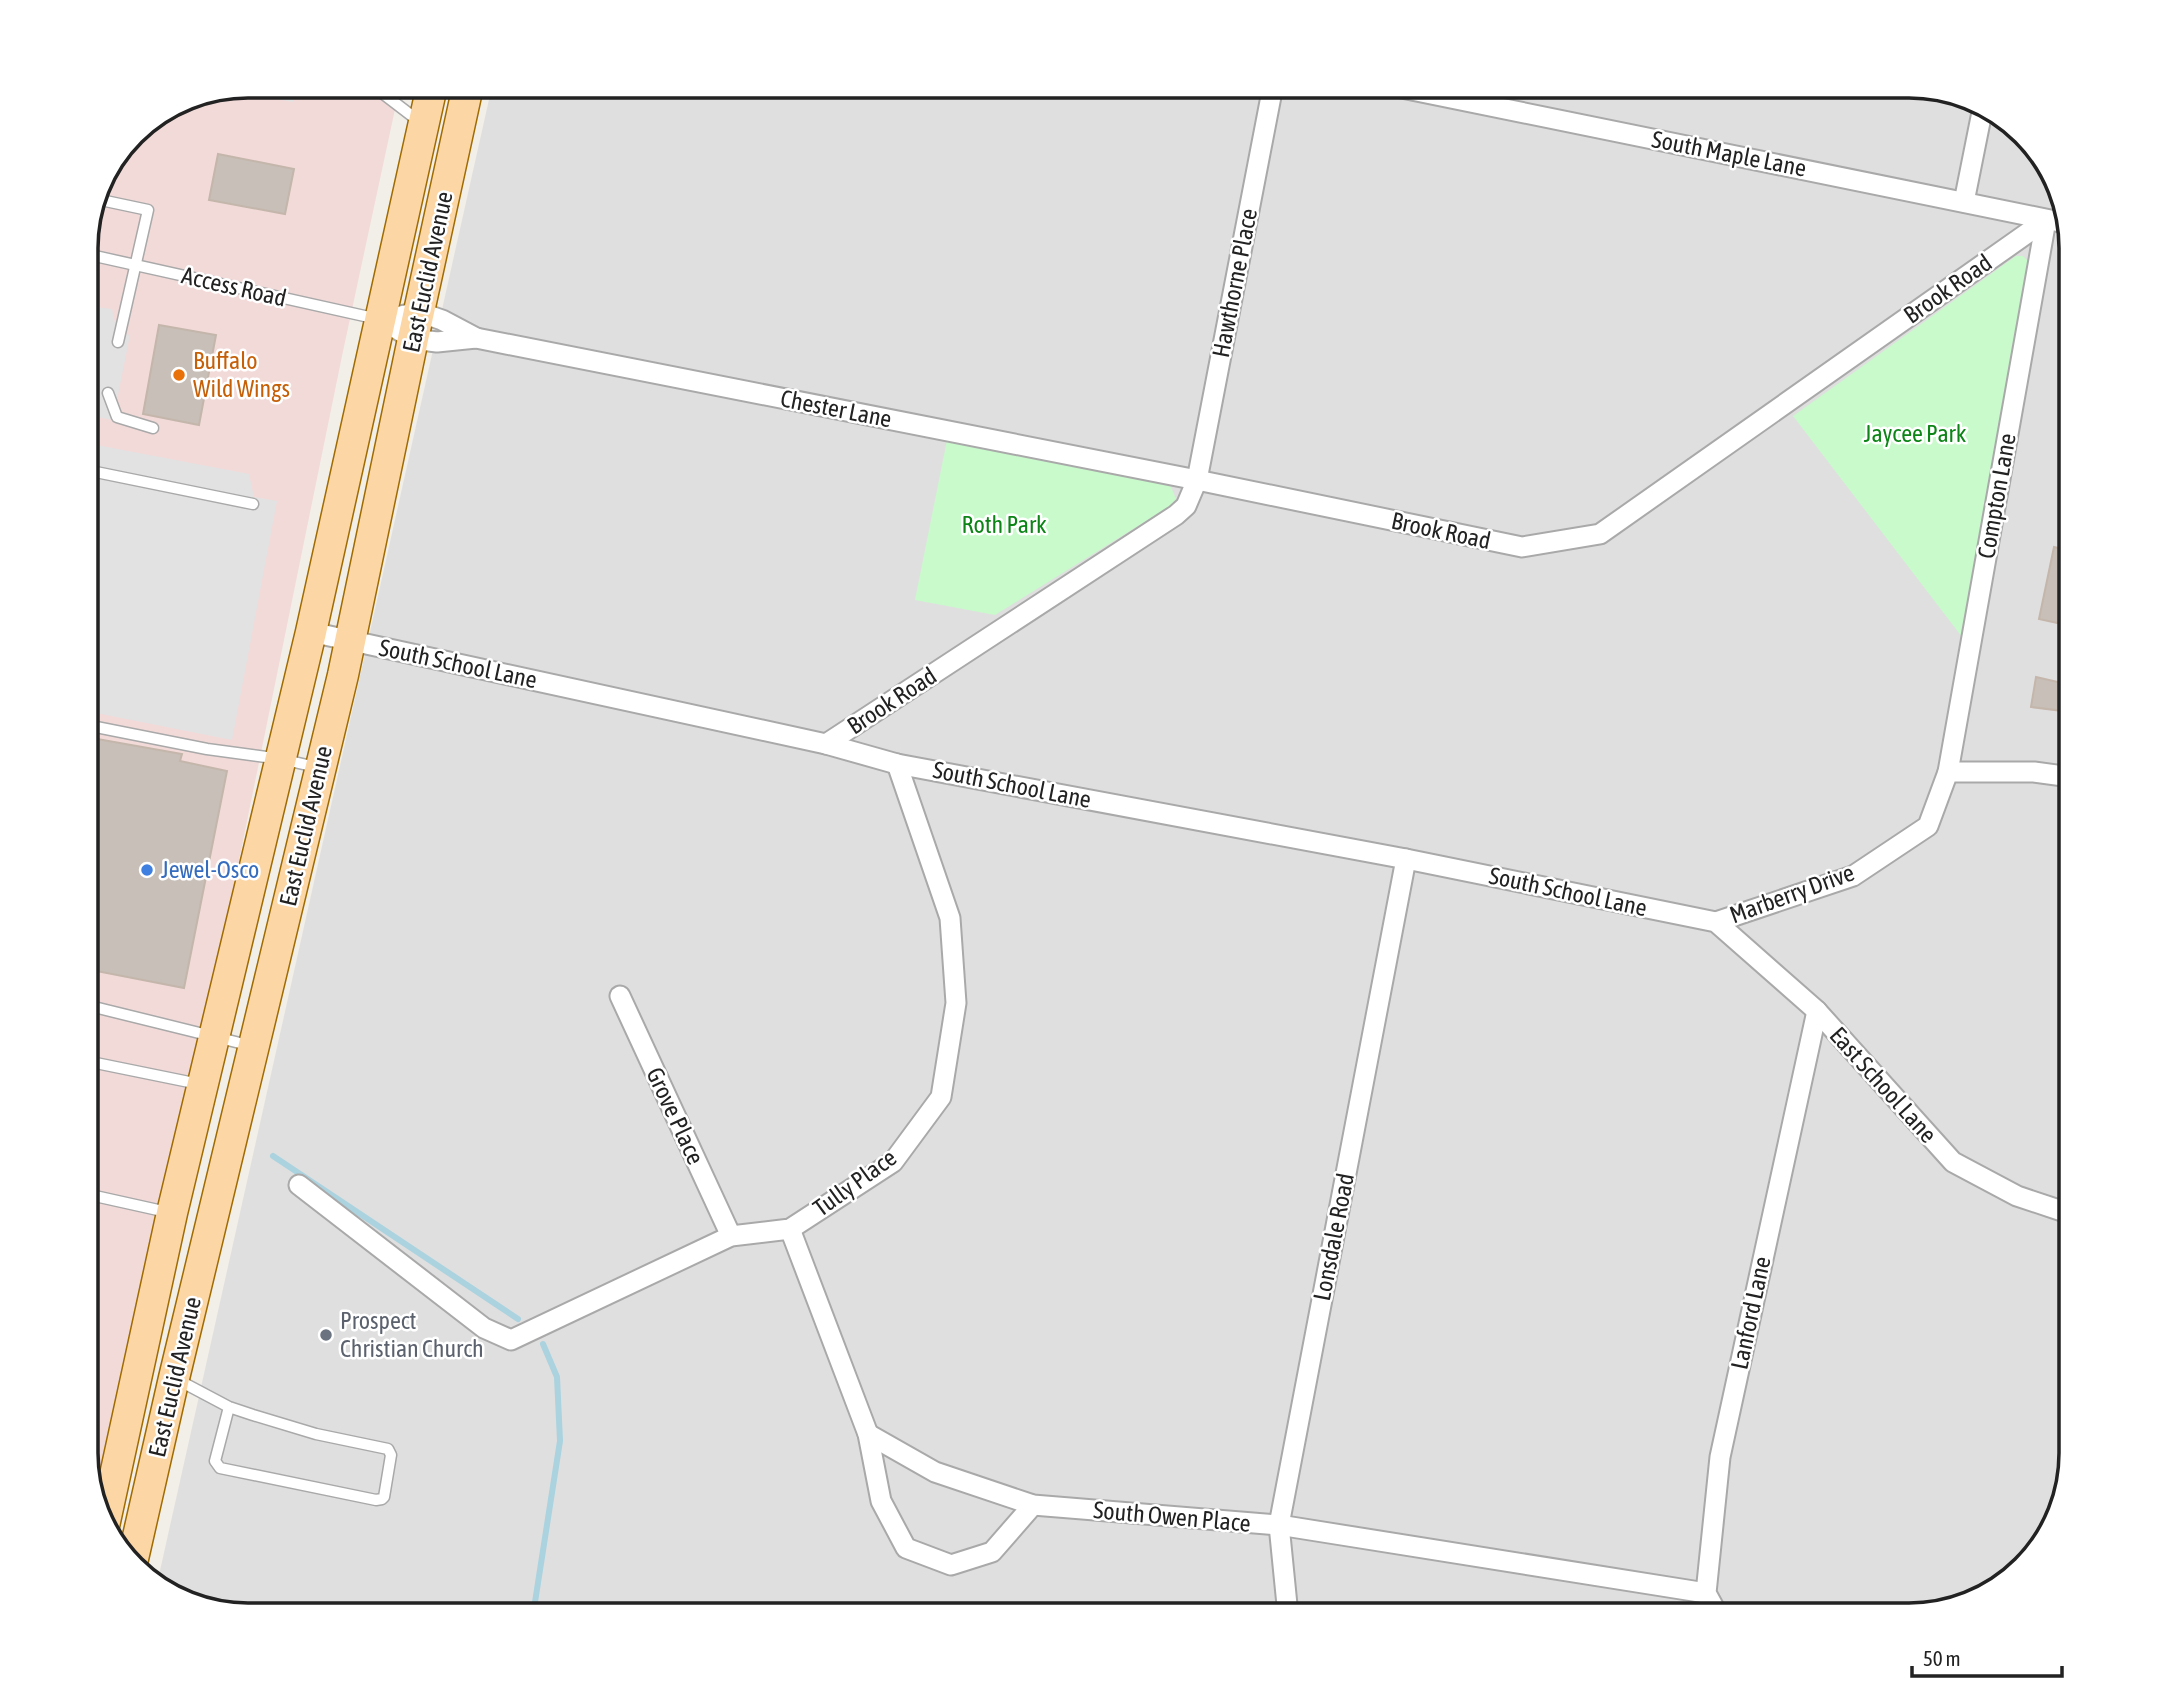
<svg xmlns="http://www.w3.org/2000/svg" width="2157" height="1701" viewBox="0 0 2157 1701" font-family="'Asap Condensed',sans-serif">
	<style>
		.residential { fill: #e0dfdf }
		.commercial { fill: #f2dad9 }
		.park { fill: #c8facc }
		.parking { fill: #e2e2e2 }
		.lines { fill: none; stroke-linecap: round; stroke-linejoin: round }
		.stream { stroke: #aad3df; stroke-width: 6 }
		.building { fill: #c7bfb8; stroke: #c4b6ab; stroke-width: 2 }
		.service-casing { stroke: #a9a9a9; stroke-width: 13 }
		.minor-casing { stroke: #a9a9a9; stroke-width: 23 }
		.primary-casing { stroke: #a06b00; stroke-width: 33 }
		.service { stroke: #fff; stroke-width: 10 }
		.minor { stroke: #fff; stroke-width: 19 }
		.primary { stroke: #fcd6a4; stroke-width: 30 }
		.food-dot { fill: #e8710a; stroke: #fff; stroke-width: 2.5 }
		.shop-dot { fill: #3f7fe0; stroke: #fff; stroke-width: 2.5 }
		.worship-dot { fill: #6b7280; stroke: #fff; stroke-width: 2.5 }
		.labels { text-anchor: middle; stroke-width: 5; stroke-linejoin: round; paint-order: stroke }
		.street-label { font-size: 24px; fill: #222; stroke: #fff }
		.food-label { font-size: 24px; fill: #c56008; stroke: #fff; text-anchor: start }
		.park-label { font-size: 24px; fill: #0c8416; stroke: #fff }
		.shop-label { font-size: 24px; fill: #366cbe; stroke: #fff; text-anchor: start }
		.worship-label { font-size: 24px; fill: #5b616d; stroke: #fff; text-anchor: start }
		.rim { fill: none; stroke: #222; stroke-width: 3.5 }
	</style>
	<rect width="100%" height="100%" fill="#f2efe9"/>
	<path class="residential" d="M492,86H1909L1961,95L2015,126L2055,177L2071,249V1453L2059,1514L2031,1559L1980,1599L1908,1615H248L196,1606L157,1584Z"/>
	<path class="commercial" d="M249,86H400L342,356L197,1066L96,1499L86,1463V237L102,177L141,126L187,98Z"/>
	<g class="park">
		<path d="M2016,256H2023L2033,266L2032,278L1962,637L1793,416Z"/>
		<path d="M947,440L1165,482L1171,487L1176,499L1170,506L995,615L915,600Z"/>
	</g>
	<g class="parking">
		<path d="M249,86H306V90L296,88L293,102L229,90Z"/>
		<path d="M86,306L112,309L117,332L130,335L113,420L86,415V323H90Z"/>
		<path d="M86,443L249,474L254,497L277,501L232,740L86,711Z"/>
	</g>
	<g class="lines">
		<g class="stream">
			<path d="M273,1156L518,1319"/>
			<path d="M533,1615L560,1441L557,1377L543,1344"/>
		</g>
	</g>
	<g class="building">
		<path d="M218,154L294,169L285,214L209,200Z"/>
		<path d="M159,325L216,335L199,425L143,414Z"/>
		<path d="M2054,547L2071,551V626L2039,619Z"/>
		<path d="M2036,677L2071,685V712L2031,707Z"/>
		<path d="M86,737L182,754L180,761L227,771L184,988L86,969Z"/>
	</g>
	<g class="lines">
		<g class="service-casing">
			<g id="service">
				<path d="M373,86L420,122"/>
				<path d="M96,199L148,210L118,342"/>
				<path d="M86,254L378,319"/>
				<path d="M108,393L117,417L153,428"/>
				<path d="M86,470L253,504"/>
				<path d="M86,725L207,749L281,759L316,767"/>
				<path d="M86,1005L252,1046"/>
				<path d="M86,1061L199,1084"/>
				<path d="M86,1194L167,1212"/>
				<path d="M178,1380L229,1407L253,1415L316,1434L388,1449L391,1455L384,1497L382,1499L376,1500L220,1468L215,1461L229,1407"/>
			</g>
		</g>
		<g class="minor-casing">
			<g id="minor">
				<path d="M1392,86L2065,223"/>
				<path d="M1964,202L1983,107"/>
				<path d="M382,320L413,339L437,342L476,338L1197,480L1522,547L1600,534L2046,220"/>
				<path d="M382,320L419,312L442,320L476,338"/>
				<path d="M311,632L826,744L897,764L1406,859L1716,922L1817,1011L1953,1162L2017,1196L2071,1214"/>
				<path d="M826,744L1176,515L1186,506L1197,480L1273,86"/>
				<path d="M1948,772L2046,220"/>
				<path d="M1716,922L1853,876L1928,826L1948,772H2034L2071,777"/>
				<path d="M620,996L731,1236"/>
				<path d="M299,1185L484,1328L511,1340L731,1236L790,1229L893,1162L941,1097L956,1003L950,918L897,764"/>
				<path d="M790,1229L868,1434L881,1501L906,1548L951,1565L992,1552L1033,1505"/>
				<path d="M868,1434L935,1472L1033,1505L1279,1525L1706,1593"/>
				<path d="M1288,1615L1279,1525L1406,859"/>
				<path d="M1718,1615L1706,1593L1720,1457L1817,1011"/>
			</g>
		</g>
		<g class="primary-casing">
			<g id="primary">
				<path d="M104,1526L172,1213L311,632L432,86"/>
				<path d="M132,1563L174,1378L343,675L413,339L468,86"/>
			</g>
		</g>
		<use href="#service" class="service"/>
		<use href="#minor" class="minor"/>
		<use href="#primary" class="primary"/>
	</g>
	<circle class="food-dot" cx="179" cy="375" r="7"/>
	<circle class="shop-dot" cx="147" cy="870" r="7"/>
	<circle class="worship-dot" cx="326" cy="1335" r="7"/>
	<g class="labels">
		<g class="street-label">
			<text transform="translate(1729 154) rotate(11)" y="8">South Maple Lane</text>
			<text transform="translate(428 272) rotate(-78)" y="8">East Euclid Avenue</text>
			<text transform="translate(1235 283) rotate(-79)" y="8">Hawthorne Place</text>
			<text transform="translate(234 287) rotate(13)" y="8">Access Road</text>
			<text transform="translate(1948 289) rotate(-35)" y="8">Brook Road</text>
			<text transform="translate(836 409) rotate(11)" y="8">Chester Lane</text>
			<text transform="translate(1997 496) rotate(-80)" y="8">Compton Lane</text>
			<text transform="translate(1441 531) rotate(12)" y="8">Brook Road</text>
			<text transform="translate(458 664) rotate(12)" y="8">South School Lane</text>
			<text transform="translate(892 701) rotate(-33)" y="8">Brook Road</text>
			<text transform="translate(1012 785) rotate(11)" y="8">South School Lane</text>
			<text transform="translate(306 826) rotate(-77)" y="8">East Euclid Avenue</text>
			<text transform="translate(1568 892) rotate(12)" y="8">South School Lane</text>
			<text transform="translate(1792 894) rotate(-20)" y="8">Marberry Drive</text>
			<text transform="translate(1883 1085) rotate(48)" y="8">East School Lane</text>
			<text transform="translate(675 1116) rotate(65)" y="8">Grove Place</text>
			<text transform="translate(855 1183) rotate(-36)" y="8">Tully Place</text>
			<text transform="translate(1334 1237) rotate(-79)" y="8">Lonsdale Road</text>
			<text transform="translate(1751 1313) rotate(-78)" y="8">Lanford Lane</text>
			<text transform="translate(175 1377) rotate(-77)" y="8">East Euclid Avenue</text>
			<text transform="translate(1172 1517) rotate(5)" y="8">South Owen Place</text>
		</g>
		<g class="food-label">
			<text x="193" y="369">Buffalo<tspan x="193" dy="28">Wild Wings</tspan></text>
		</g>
		<g class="park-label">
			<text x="1915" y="442">Jaycee Park</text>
			<text x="1004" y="533">Roth Park</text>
		</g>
		<g class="shop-label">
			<text x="161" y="878">Jewel-Osco</text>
		</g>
		<g class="worship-label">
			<text x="340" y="1329">Prospect<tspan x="340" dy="28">Christian Church</tspan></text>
		</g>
	</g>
	<path d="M0 0H2157V1701H0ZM248 98H1909A150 150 0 0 1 2059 248V1453A150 150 0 0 1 1909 1603H248A150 150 0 0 1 98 1453V248A150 150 0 0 1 248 98Z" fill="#fff" fill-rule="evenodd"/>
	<path class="rim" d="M248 98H1909A150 150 0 0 1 2059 248V1453A150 150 0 0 1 1909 1603H248A150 150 0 0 1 98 1453V248A150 150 0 0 1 248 98Z"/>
	<path d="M1912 1666v10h150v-10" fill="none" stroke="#222222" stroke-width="3.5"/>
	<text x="1923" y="1666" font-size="21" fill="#222222" stroke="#ffffff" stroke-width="5" paint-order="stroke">50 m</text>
</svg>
